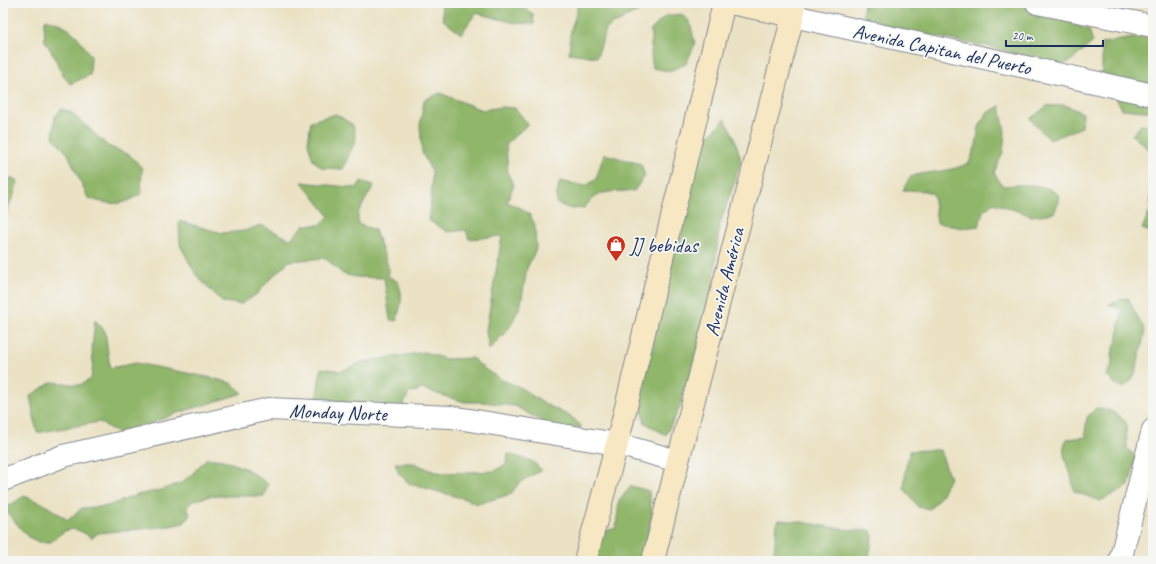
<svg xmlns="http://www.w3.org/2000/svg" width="1156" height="564" viewBox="0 0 1156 564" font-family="Caveat,sans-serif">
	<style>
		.forest { fill: #90b66a; stroke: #567264 }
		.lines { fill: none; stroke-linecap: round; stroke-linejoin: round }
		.minor-casing { stroke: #838891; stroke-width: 24 }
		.secondary-casing { stroke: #838891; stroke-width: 24 }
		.minor { stroke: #fff; stroke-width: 22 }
		.secondary { stroke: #f7e8c3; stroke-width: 22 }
		.labels { text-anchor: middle; stroke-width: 3.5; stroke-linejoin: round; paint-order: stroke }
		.street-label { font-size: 20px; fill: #1b2f5e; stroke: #f6f6f2 }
		.poi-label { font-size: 20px; fill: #1b2f5e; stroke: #f6f6f2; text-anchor: start }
	</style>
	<rect width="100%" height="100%" fill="#f6f6f2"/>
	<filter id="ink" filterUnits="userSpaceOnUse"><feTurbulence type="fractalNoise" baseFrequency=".025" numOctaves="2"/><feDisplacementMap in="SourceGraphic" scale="8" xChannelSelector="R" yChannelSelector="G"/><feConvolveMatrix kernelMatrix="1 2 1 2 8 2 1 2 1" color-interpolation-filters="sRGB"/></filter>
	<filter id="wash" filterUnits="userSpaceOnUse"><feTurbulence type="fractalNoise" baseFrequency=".012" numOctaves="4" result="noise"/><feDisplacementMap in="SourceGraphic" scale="16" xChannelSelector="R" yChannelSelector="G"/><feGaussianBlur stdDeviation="0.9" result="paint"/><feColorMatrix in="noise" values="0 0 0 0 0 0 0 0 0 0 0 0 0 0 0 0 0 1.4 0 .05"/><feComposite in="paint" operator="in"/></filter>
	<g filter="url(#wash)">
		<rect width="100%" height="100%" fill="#ebe2c4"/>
		<g class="forest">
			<path d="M441,3H517L533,14L534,24L515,23L476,13L461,34L443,20Z"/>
			<path d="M577,3H665L646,8L627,16L621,21L612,24L606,30L597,57L569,53L571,30L577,11Z"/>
			<path d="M864,3H1027L1089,30L1093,42L1070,62L1057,66L1039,58L1021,55L987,46L966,43L862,21Z"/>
			<path d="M681,14L690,22L695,44L686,64L669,71L653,68L651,56V30L665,16Z"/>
			<path d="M46,19L62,24L77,36L91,56L90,75L70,84L61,72L55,58L45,41L44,24Z"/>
			<path d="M1153,37V112L1122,109L1102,75V43L1133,38Z"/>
			<path d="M440,93L482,110L502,107L515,108L528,124L506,144L508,174L514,185L507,202L521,208L530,215L535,225L536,249L527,268L521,304L510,327L489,350L486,330L502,236L469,239L466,230L448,232L428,220L431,199L432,172L422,153L420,125L424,100Z"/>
			<path d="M1065,105L1083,113L1082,127L1050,140L1030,119L1047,106Z"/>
			<path d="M1000,106L1005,132L1003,152L994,173L1003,186C1017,185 1034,183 1047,188C1051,190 1055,192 1058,194L1059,202L1054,213L1032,216L994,203L983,211L979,226L963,228L937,223L933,194L925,191L903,190L910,177C920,173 930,173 941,171C951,170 960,167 969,163L976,145L979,127L987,113Z"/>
			<path d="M62,109L72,113L108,146L130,155L142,168L141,194C121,207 110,205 88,198L68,154L53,137L55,116Z"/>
			<path d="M336,114L353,125L356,139L343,169L322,168L313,160L308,143L311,121Z"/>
			<path d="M725,119L734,136L741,160L735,181L719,227L712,302L680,407L666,435L645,423L636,387L651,354L663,293L695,150Z"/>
			<path d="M1141,125L1153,126V233L1142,229L1151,208L1149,174L1152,152L1132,135Z"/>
			<path d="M604,154L641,164L645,176L634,191C624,191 606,191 598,195C592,197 588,204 584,208L571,209L556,203L557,193L560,181L586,186L596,179Z"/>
			<path d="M3,175L18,181L14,195L5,215L3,216Z"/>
			<path d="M361,181L374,185L358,213V224L375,230L388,266V276L398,282C404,297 401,305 396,321L390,320L384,278L355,277L343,274L325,258L289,261L268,281L257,294L242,304L222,302L196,275L180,245L179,221L222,233L244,231L261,225L290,239L304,225H320L329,216L302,182L357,188Z"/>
			<path d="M1124,298H1128C1132,304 1134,310 1137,317C1139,322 1144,325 1145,331L1136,372L1131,381L1123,388L1116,385L1106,375L1112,365V353L1118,337L1119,324L1121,318L1122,309L1109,305Z"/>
			<path d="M95,320L105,331L110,368L136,363L212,378L231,383L243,393L175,414L149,424L138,439L123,436L99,422L37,433L30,396L52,382L80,385L91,379L93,364L92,348Z"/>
			<path d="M424,352L446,359L472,358L486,370L502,380L520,387L540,401L573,418L582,427L557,430L515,406L484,402H465L447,397L423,389L409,393L402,408L316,401L321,368L342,371L362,362Z"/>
			<path d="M1096,408C1110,408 1116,414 1126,422L1127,448L1136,457L1129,486L1100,501L1074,491C1073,486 1072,480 1071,475C1067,464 1059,450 1067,439L1087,437L1085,433L1087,417Z"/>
			<path d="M926,450H940L950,478L940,497L930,509L918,507L904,488L906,466L910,451Z"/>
			<path d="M508,454L532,461L542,470L519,483L511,494L478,504L465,499L410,484L399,474L395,463H414L435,472L448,473L494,471L506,464Z"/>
			<path d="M207,458L223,460L247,469L268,484L264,496H210L193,501L187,507L190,515L184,523L170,526L98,533L92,538C73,525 67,527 51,542H39L28,537L4,509L24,496L42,503L68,520L82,508L108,506L136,495L157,491L181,483L192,474Z"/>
			<path d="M631,486L649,491L652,515L642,561H588L592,535L616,528L619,501Z"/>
			<path d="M1153,516V561H1145Z"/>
			<path d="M779,520C789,521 798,521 807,523C828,526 849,532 870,530L873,536L868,561H773L777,524Z"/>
		</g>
	</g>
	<g filter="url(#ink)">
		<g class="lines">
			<g class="minor-casing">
				<g id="minor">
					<path d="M1037,3L1153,26"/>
					<path d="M793,16L1153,95"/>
					<path d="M3,480L63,456L269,409L451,417L617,444L678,461"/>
					<path d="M1120,561L1153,430"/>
				</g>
			</g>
			<g class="secondary-casing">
				<g id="secondary">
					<path d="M730,3L793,16"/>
					<path d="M585,561L617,444L724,3"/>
					<path d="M653,561L678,461L793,16L794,3"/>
				</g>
			</g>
			<use href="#minor" class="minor"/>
			<use href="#secondary" class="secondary"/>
		</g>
	</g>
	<defs>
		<g id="shop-pin" transform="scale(1)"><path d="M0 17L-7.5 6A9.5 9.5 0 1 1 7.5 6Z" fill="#c8321e" stroke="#f6f6f2"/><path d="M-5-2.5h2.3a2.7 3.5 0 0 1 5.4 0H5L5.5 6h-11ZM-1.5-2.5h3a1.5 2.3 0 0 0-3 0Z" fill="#fff"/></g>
	</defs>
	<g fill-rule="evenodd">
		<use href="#shop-pin" x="616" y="245"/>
	</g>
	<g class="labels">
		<g class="street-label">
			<text transform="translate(942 49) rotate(12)" y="7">Avenida Capitan del Puerto</text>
			<text transform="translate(724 282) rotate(-76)" y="7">Avenida América</text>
			<text transform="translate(338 412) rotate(2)" y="7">Monday Norte</text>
		</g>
		<g class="poi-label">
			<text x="630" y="252">JJ bebidas</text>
		</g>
	</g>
	<rect width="1156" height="564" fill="none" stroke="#f6f6f2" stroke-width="16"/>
	<path d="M1006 40v6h97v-6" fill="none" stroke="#1b2f5e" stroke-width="2"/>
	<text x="1012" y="40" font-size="12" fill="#1b2f5e" stroke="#f6f6f2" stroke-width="3" paint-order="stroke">20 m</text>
</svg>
